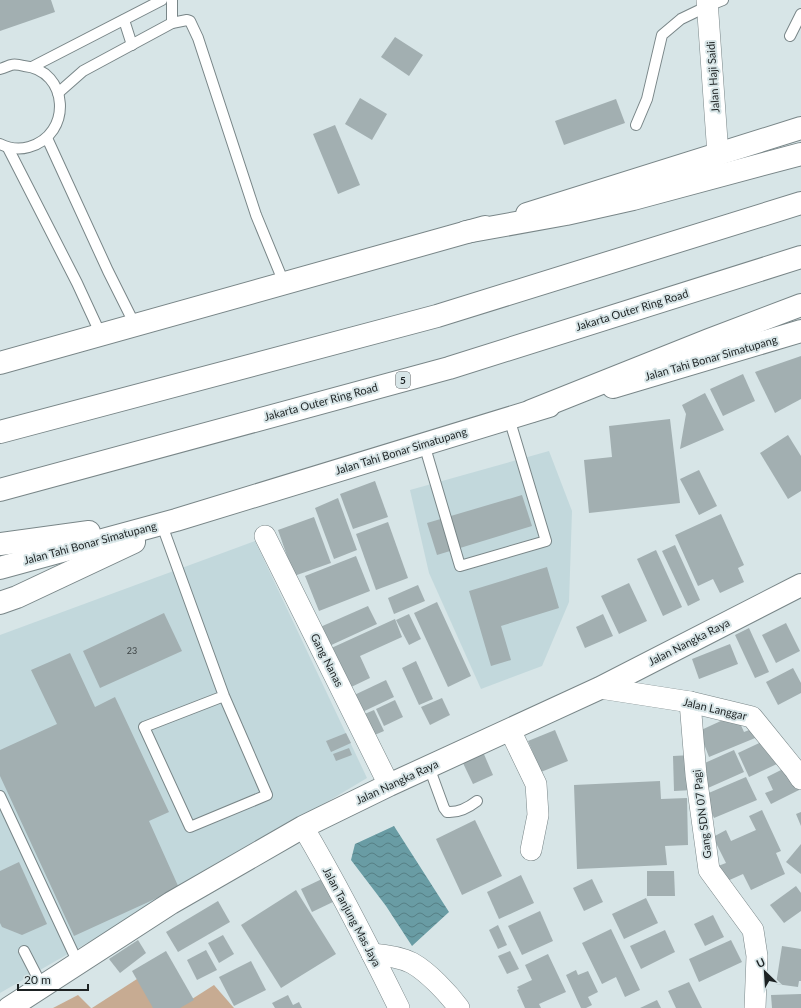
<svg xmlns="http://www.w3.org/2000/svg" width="801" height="1008" viewBox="0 0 801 1008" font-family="Lato,sans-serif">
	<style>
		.built { fill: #c2d8dc }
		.grass { fill: #c7ab92 }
		.water { fill: url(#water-waves) }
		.building { fill: #a2afb1 }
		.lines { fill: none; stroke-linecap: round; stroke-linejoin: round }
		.service-casing { stroke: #798688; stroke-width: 12 }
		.minor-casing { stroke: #798688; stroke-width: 22 }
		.tertiary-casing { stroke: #798688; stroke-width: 24 }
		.trunk-casing { stroke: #798688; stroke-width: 24 }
		.motorway-casing { stroke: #798688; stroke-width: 24 }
		.service { stroke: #fff; stroke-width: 10 }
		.minor { stroke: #fff; stroke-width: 21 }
		.tertiary { stroke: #fff; stroke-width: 22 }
		.trunk { stroke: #fff; stroke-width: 22 }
		.motorway { stroke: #fff; stroke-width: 22 }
		.labels { text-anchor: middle; stroke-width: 4; stroke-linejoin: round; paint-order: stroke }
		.number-label { font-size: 9px; fill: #3e4546 }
		.shield { fill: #d7e5e7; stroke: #555c5e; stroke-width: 1 }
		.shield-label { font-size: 10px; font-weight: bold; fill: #1d2223 }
		.street-label { font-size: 11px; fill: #1d2223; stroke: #d7e5e7 }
	</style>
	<defs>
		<pattern id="water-waves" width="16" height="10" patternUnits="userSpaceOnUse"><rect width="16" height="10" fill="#699ca4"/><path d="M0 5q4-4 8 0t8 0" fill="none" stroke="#567f85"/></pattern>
	</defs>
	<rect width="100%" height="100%" fill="#d7e5e7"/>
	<g class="built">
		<path d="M549,451L572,511L569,602L542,666L481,689L429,573L410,490Z"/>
		<path d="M255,541L367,778L202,877L0,993V635Z"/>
	</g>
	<g class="grass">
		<path d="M137,979L165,1008H92Z"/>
		<path d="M214,985L234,1008H178Z"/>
		<path d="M78,995L91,1008H53Z"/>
	</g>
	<path class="water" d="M394,826L449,912L412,946L386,906L351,860L355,844Z"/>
	<g class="building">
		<path d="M0,0H51L55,12L0,31Z"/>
		<path d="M395,37L423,55L409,76L381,57Z"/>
		<path d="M360,98L387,114L372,140L345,124Z"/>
		<path d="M616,99L625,123L564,145L555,121Z"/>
		<path d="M335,125L360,185L338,194L313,134Z"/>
		<path d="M801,356V399L775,413L755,372Z"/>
		<path d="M743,374L755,401L723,416L710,389Z"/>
		<path d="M705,393L724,430L680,449L686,414L682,405Z"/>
		<path d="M670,419L680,503L589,513L584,460L612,457L609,426Z"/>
		<path d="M788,435L801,456V491L788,499L760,453Z"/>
		<path d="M699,470L717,506L699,515L680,479Z"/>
		<path d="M375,481L388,517L353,529L340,494Z"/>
		<path d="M522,495L532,526L437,555L427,523Z"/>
		<path d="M338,498L357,550L334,559L315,508Z"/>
		<path d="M721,514L744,565L738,568L744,582L720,593L713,579L698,586L675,535Z"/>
		<path d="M314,517L331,563L294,576L278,530Z"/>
		<path d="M388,522L408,578L376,590L356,534Z"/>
		<path d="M675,545L700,600L688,606L662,551Z"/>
		<path d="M656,550L682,607L663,616L637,559Z"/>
		<path d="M356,556L370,591L319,611L305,576Z"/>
		<path d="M547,567L559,608L501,626L511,660L491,666L469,591Z"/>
		<path d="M629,583L647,621L619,634L601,596Z"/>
		<path d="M418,585L425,601L394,614L388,598Z"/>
		<path d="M437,602L471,676L448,687L414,613Z"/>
		<path d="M368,606L377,624L327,647L318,628Z"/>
		<path d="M164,613L182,651L100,688L83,651Z"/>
		<path d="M409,614L421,639L409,645L396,620Z"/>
		<path d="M603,614L613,636L585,648L576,627Z"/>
		<path d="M395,619L402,637L360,656L370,678L345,690L327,650Z"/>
		<path d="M786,623L800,651L776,663L762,635Z"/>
		<path d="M749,628L769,672L755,678L735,635Z"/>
		<path d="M730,644L738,664L699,679L692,659Z"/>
		<path d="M70,653L95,707L115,697L169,812L149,821L179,888L74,936L0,776V750L57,724L31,670Z"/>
		<path d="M416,661L433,699L419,705L402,668Z"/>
		<path d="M793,668L801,683V693L778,705L766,682Z"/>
		<path d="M386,680L394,697L356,715L348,698Z"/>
		<path d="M442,698L450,715L430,725L421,707Z"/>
		<path d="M395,700L403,717L384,726L376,709Z"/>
		<path d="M374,710L384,731L370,737L360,716Z"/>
		<path d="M736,714L744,732L757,727L760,736L709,757L699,731Z"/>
		<path d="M555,730L568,761L541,772L528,741Z"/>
		<path d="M346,733L351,743L331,752L326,741Z"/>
		<path d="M768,739L779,763L749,777L738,753Z"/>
		<path d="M349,748L352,755L336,761L333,754Z"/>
		<path d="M734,750L744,772L708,788L698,766Z"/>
		<path d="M483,752L493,775L473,784L462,761Z"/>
		<path d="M692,755L694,790L674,791L673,756Z"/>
		<path d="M787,767L801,789L771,804L765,793L773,790L767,777Z"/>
		<path d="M746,777L757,800L714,818L704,795Z"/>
		<path d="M660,781L661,799L687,798L688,845L665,846L667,865L577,869L574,785Z"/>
		<path d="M762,810L781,851L776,853L785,874L751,890L743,874L725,882L718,866L726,863L713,837L726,830L731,841L756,830L749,816Z"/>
		<path d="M801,812V826L796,814Z"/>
		<path d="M475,820L502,876L462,895L436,839Z"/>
		<path d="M801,844V874L786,862Z"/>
		<path d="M19,862L47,924L22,935L2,927L0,923V871Z"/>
		<path d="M647,871H674L675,896H647Z"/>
		<path d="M521,875L534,903L499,919L487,892Z"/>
		<path d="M324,878L335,901L312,912L301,889Z"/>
		<path d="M592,879L603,902L584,911L573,888Z"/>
		<path d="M796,886L801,893V911L784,923L770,905Z"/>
		<path d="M296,890L336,954L281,988L241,925Z"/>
		<path d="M646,898L658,923L624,939L612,914Z"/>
		<path d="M218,901L230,922L178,952L166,932Z"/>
		<path d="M540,911L553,941L522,955L508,926Z"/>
		<path d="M713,915L724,937L705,946L694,924Z"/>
		<path d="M498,925L507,945L498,949L489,930Z"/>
		<path d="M611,929L640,990L625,997L616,977L602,984L582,943Z"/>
		<path d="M665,930L675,952L641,969L630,946Z"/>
		<path d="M223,935L234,954L219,963L208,943Z"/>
		<path d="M138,940L146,953L120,973L109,959Z"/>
		<path d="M731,940L742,962L699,982L689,959Z"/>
		<path d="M782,946L801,949V981H799L798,987L776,984Z"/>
		<path d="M206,950L217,970L197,980L187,960Z"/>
		<path d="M166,951L194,1000L180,1008H153L132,971Z"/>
		<path d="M510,951L519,969L507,974L498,956Z"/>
		<path d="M548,954L566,992L539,1004L541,1008H525L517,990L519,989L517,987L532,980L525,965Z"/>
		<path d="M251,961L266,990L234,1006L219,977Z"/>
		<path d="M576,970L578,975L588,971L598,992L588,997L592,1005L586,1008H581L566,975Z"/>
		<path d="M689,982L702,1008H676L668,991Z"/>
		<path d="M801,994V1008H772L771,995Z"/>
		<path d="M288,995L293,1005L299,1002L302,1008H275L272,1003Z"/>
		<path d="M657,1000L661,1008H640Z"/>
	</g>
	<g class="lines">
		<g class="service-casing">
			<g id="service">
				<path d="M172,0V23"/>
				<path d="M124,20L132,45"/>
				<path d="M790,36L801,14"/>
				<path d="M32,67L162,0"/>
				<path d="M0,69C4,68 8,66 11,65C15,64 20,65 24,66C69,70 73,135 29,147C19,150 10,149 0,144"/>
				<path d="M58,93L83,71L172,23L187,20L190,21L198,38L256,215L284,283"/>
				<path d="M636,125L647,99L662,35L681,19L708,6L723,0"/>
				<path d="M47,138L108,271L135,325"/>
				<path d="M8,148L77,283L101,335"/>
				<path d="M424,444L460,566L546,541L509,418"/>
				<path d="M163,528L224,696L267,795L190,827L144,727L224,696"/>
				<path d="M429,767L444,808L447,812C458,813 468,808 477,801"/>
				<path d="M0,796L78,963"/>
				<path d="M24,951L42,986"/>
			</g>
		</g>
		<g class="minor-casing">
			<g id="minor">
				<path d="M707,0L718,155"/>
				<path d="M265,536L389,785"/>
				<path d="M600,688L690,702L752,717L795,770L801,779"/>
				<path d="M690,702L696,775L709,870L753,930L757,956L755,1008"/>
				<path d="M510,730L536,784L538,815L531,850"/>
				<path d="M303,827C338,886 369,947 399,1008"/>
				<path d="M372,954C385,955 400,957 412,963C428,972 448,993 459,1008"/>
			</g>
		</g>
		<g class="tertiary-casing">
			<path id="tertiary" d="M9,1008L171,903L303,827L389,785L600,688L801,585"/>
		</g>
		<g class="trunk-casing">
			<g id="trunk">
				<path d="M527,214L801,128"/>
				<path d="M0,363L485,227"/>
				<path d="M613,387L801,331"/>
				<path d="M0,544L89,532"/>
				<path d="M0,568L176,520L549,406"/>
				<path d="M0,603L17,597L134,542"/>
			</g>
		</g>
		<g class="motorway-casing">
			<g id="motorway">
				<path d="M466,232L566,214L633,199L801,154"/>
				<path d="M531,411L709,340L801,305"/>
				<path d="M0,432L437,316L801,203"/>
				<path d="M0,490L449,368L801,257"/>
			</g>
		</g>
		<use href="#service" class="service"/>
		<use href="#minor" class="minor"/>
		<use href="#tertiary" class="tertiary"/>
		<use href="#trunk" class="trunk"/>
		<use href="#motorway" class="motorway"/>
	</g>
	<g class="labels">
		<g class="number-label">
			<text x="132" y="654">23</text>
		</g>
		<rect class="shield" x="396" y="372" width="14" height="16" rx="3"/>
		<g class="shield-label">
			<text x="403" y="384">5</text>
		</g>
		<g class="street-label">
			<text transform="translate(713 77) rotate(-94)" y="4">Jalan Haji Saidi</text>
			<text transform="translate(632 310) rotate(-17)" y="4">Jakarta Outer Ring Road</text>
			<text transform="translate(711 358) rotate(-16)" y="4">Jalan Tahi Bonar Simatupang</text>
			<text transform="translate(321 402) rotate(-15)" y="4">Jakarta Outer Ring Road</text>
			<text transform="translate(401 451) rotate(-17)" y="4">Jalan Tahi Bonar Simatupang</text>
			<text transform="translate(90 543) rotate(-15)" y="4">Jalan Tahi Bonar Simatupang</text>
			<text transform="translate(689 642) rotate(-27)" y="4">Jalan Nangka Raya</text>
			<text transform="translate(327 660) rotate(63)" y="4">Gang Nanas</text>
			<text transform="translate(715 709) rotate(13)" y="4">Jalan Langgar</text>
			<text transform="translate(397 782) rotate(-25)" y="4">Jalan Nangka Raya</text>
			<text transform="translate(702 814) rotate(-97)" y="4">Gang SDN 07 Pagi</text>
			<text transform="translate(352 917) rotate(62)" y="4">Jalan Tanjung Mas Jaya</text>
		</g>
	</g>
	<g transform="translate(765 972) rotate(335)" stroke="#d7e5e7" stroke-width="3" paint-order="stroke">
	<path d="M0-3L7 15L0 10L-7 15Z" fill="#1d2223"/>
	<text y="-6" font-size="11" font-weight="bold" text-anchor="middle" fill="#1d2223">U</text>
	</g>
	<path d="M18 984v6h70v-6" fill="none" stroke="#1d2223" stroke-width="2"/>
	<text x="24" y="984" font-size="12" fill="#1d2223" stroke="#d7e5e7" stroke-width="3" paint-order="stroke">20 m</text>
</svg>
